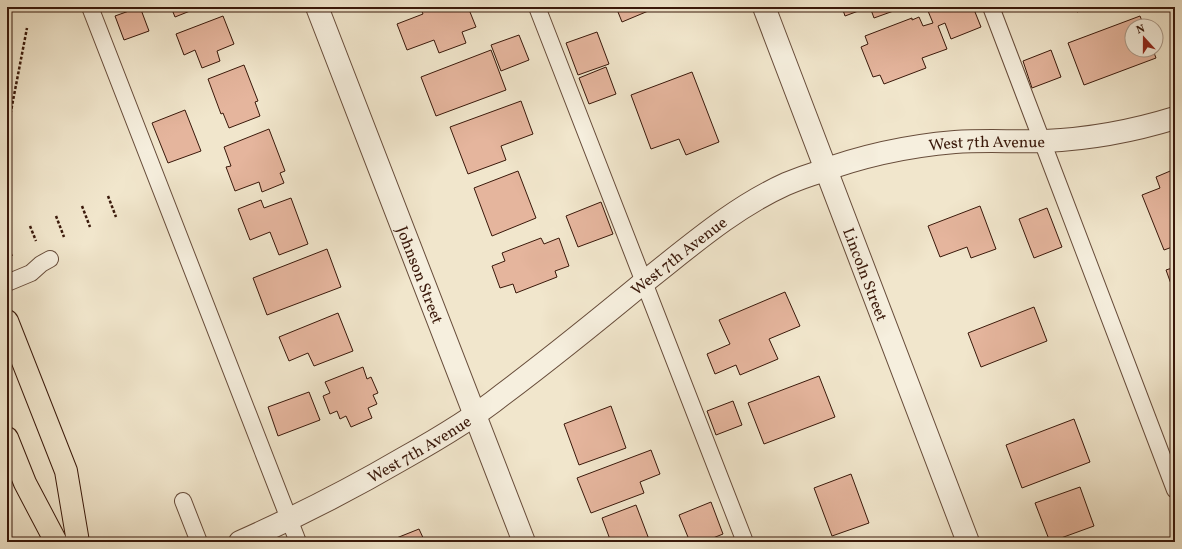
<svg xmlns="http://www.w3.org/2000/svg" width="1182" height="549" viewBox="0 0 1182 549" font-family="Vollkorn,serif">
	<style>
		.building { fill: #e5b59d; stroke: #39180a }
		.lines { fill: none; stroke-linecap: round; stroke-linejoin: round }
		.service-casing { stroke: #674c3a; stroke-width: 18 }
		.minor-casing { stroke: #674c3a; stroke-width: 24 }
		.primary-casing { stroke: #39180a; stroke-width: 24 }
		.path { stroke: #39180a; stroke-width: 2.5; stroke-dasharray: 3 2; stroke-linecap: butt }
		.service { stroke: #f6efde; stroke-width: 16 }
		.minor { stroke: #f6efde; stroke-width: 22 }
		.primary { stroke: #f1e6cc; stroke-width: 22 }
		.labels { text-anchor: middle; stroke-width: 3; stroke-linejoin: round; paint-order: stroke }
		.street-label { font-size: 16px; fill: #39180a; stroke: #f6efde }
	</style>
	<rect width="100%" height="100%" fill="#f1e6cc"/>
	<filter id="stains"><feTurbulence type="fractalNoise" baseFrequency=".005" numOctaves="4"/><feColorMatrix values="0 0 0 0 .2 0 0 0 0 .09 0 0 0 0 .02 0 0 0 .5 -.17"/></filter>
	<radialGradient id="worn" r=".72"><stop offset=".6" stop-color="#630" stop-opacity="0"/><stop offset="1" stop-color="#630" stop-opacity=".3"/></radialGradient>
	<g class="building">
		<path d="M140,7L149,31L124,40L115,16Z"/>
		<path d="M171,7H200L175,17Z"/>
		<path d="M420,7H468L476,27L462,32L466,43L439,53L434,40L407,50L397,24L423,14Z"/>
		<path d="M616,7H652L653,9L622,22Z"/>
		<path d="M842,7H869L845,16Z"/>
		<path d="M870,7H898L899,9L874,18Z"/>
		<path d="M939,7H973L981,27L951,39L945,23L938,26L947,49L922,58L926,68L884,84L880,75L873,77L861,47L868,44L865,36L912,18V20L919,17L923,26L933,23L928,11Z"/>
		<path d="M1075,7H1089L1077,12Z"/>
		<path d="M223,16L234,44L217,51L220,61L202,68L195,50L184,55L176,34Z"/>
		<path d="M1140,16L1144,26H1132V50H1153L1156,58L1084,85L1068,43Z"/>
		<path d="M597,32L609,64L578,75L566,43Z"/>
		<path d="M519,35L529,60L501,71L491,45Z"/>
		<path d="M491,50L506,90L436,116L421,77Z"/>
		<path d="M1051,50L1061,77L1032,88L1023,61Z"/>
		<path d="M244,65L258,101L255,102L260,116L229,128L223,113L221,114L208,79Z"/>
		<path d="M606,67L616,94L589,104L579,78Z"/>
		<path d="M692,72L719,142L686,155L679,139L651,149L631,95Z"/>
		<path d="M521,101L533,134L501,146L506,160L468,174L450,127Z"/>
		<path d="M185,110L201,151L168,163L152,123Z"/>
		<path d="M269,129L285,171L280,173L284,183L262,192L259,182L235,191L226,167L231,166L224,147Z"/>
		<path d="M1175,169V246L1164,250L1142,195L1160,188L1156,177Z"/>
		<path d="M518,171L536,218L492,236L474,188Z"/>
		<path d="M291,198L308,244L279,255L270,232L250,240L238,209L261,200L264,208Z"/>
		<path d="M601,202L613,234L578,247L566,216Z"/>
		<path d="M980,206L996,249L971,258L967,247L940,257L928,226Z"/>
		<path d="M1047,208L1062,247L1034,258L1019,219Z"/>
		<path d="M541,238L544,244L559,238L569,266L555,271L557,277L516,293L513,284L500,288L492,266L505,261L502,253Z"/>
		<path d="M327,249L341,287L267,315L253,278Z"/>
		<path d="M1175,267V295L1166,270Z"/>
		<path d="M785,292L800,326L769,339L778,359L740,375L736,365L715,374L707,354L730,344L719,320Z"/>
		<path d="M1034,307L1047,341L981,367L968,333Z"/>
		<path d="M338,313L353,351L314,366L308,353L289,361L279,337Z"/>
		<path d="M363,367L367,379L371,377L378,393L373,395L377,404L368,408L372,418L351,427L346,416L340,419L337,411L330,414L323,396L330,393L325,382Z"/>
		<path d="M819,376L835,417L764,444L748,403Z"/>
		<path d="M309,392L320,420L278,436L268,407Z"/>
		<path d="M733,401L742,425L716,435L707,411Z"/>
		<path d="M611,406L626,448L579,465L564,424Z"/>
		<path d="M1074,419L1090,462L1022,488L1006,445Z"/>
		<path d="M651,450L660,474L640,482L644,493L591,513L577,478Z"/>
		<path d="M851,474L869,523L832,536L814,488Z"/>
		<path d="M1080,487L1094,526L1050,542L1035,503Z"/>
		<path d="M711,502L723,534L703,542H690L679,515Z"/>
		<path d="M636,505L650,542H611L602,518Z"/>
		<path d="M419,529L425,542H396L394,539Z"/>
	</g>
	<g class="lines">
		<g class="service-casing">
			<g id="service">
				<path d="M90,7L298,542"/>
				<path d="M537,7L745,542"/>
				<path d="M991,7L1175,490"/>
				<path d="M7,283L31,273L41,264L50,259"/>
				<path d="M183,501L199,542"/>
			</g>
		</g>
		<g class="minor-casing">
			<g id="minor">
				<path id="s1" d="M317,7L524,542"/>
				<path id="s2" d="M764,7L968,542"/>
				<path id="s3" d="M240,542C296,517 351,489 404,458C438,439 472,419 502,395C550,359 597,321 643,283C689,247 733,208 786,184C796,180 806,176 816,173C861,156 907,146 955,142C985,140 1015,142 1045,141C1090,139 1133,131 1175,118"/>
			</g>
		</g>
		<g class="primary-casing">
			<g id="primary">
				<path d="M7,321L66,471L78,542"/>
				<path d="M7,438L25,483L56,542"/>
			</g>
		</g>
		<g class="path">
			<path d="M7,123L11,111L27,28"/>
			<path d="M108,196L116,217"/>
			<path d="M82,206L90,227"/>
			<path d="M56,216L64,237"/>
			<path d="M30,226L36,241"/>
			<path d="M7,244L12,257"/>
		</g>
		<use href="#service" class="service"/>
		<use href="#minor" class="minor"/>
		<use href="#primary" class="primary"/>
	</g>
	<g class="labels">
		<g class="street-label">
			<text dy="6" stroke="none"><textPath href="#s3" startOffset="862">West 7th Avenue</textPath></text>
			<text dy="6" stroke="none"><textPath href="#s3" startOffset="526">West 7th Avenue</textPath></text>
			<text dy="6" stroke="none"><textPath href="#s1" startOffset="287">Johnson Street</textPath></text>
			<text dy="6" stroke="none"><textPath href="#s2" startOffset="286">Lincoln Street</textPath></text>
			<text dy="6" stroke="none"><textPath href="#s3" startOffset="202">West 7th Avenue</textPath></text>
		</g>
	</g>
	<rect width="1182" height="549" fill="none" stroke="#f1e6cc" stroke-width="24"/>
	<rect x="8" y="8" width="1166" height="533" fill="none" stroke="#39180a" stroke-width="2"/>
	<rect x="12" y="12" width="1158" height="525" fill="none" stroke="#39180a"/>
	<g transform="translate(1144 38) rotate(339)"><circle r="19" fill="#f6efde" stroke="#aa9989"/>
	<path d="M0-3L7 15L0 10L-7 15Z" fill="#8f2418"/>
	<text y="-6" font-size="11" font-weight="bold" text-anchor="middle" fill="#39180a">N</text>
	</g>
	<rect width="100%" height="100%" filter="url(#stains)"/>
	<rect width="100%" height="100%" fill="url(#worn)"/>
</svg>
